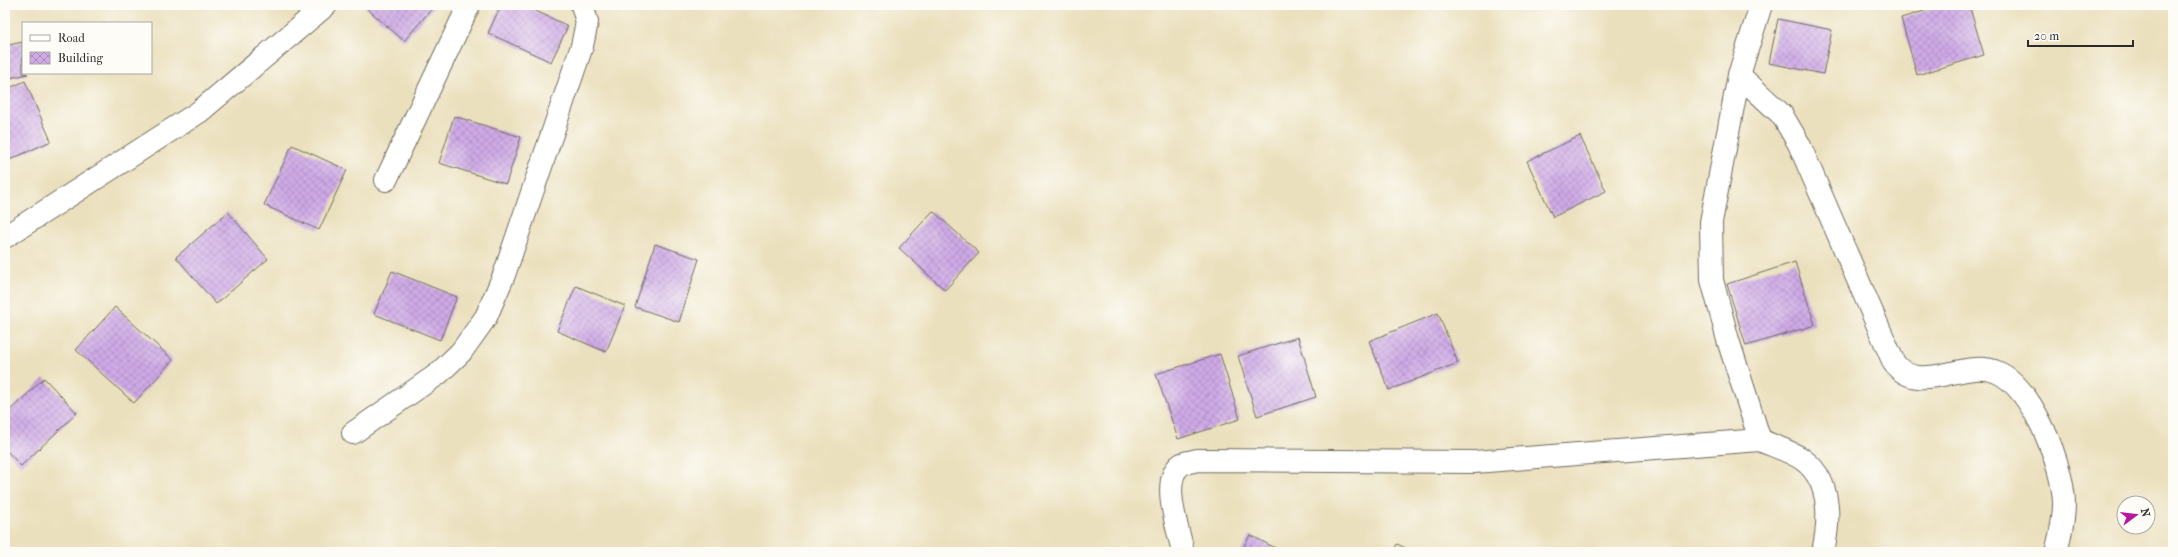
<svg xmlns="http://www.w3.org/2000/svg" width="2178" height="557" viewBox="0 0 2178 557" font-family="'IM FELL French Canon',serif">
	<style>
		.building { fill: url(#building-cross-hatch) }
		.lines { fill: none; stroke-linecap: round; stroke-linejoin: round }
		.minor-casing { stroke: #6e6a5e; stroke-width: 24 }
		.major-casing { stroke: #6e6a5e; stroke-width: 24 }
		.minor { stroke: #fff; stroke-width: 22 }
		.major { stroke: #fff; stroke-width: 22 }
	</style>
	<defs>
		<pattern id="building-cross-hatch" width="8" height="8" patternUnits="userSpaceOnUse"><rect width="8" height="8" fill="#cfaae7"/><path d="M0 0l8 8M0 8l8-8" fill="none" stroke="#a88bbb"/></pattern>
	</defs>
	<rect width="100%" height="100%" fill="#fdfcf7"/>
	<filter id="ink" filterUnits="userSpaceOnUse"><feTurbulence type="fractalNoise" baseFrequency=".025" numOctaves="2"/><feDisplacementMap in="SourceGraphic" scale="8" xChannelSelector="R" yChannelSelector="G"/><feConvolveMatrix kernelMatrix="1 2 1 2 8 2 1 2 1" color-interpolation-filters="sRGB"/></filter>
	<filter id="wash" filterUnits="userSpaceOnUse"><feTurbulence type="fractalNoise" baseFrequency=".012" numOctaves="4" result="noise"/><feDisplacementMap in="SourceGraphic" scale="16" xChannelSelector="R" yChannelSelector="G"/><feGaussianBlur stdDeviation="0.9" result="paint"/><feColorMatrix in="noise" values="0 0 0 0 0 0 0 0 0 0 0 0 0 0 0 0 0 1.4 0 .05"/><feComposite in="paint" operator="in"/></filter>
	<g filter="url(#wash)">
		<rect width="100%" height="100%" fill="#ebe0bd"/>
		<g id="blocks">
			<g class="building">
				<path d="M363,5H435L404,41Z"/>
				<path d="M501,5H523L568,26L551,62L488,33Z"/>
				<path d="M1944,5H1969L1984,55L1917,75L1901,18Z"/>
				<path d="M1778,19L1832,30L1823,74L1769,63Z"/>
				<path d="M22,42L23,73L28,74L5,79V46Z"/>
				<path d="M25,81L51,141L5,162V90Z"/>
				<path d="M454,116L521,137L506,184L439,163Z"/>
				<path d="M1580,136L1606,191L1553,217L1527,161Z"/>
				<path d="M292,145L347,170L319,230L264,205Z"/>
				<path d="M933,211L979,253L945,290L899,248Z"/>
				<path d="M228,212L268,259L216,304L176,257Z"/>
				<path d="M655,244L699,259L679,322L635,307Z"/>
				<path d="M1795,262L1815,325L1746,346L1727,284Z"/>
				<path d="M392,271L457,297L440,340L374,314Z"/>
				<path d="M576,286L625,306L606,352L557,331Z"/>
				<path d="M115,307L173,360L134,403L76,350Z"/>
				<path d="M1438,313L1458,363L1389,390L1369,341Z"/>
				<path d="M1298,337L1316,397L1257,416L1238,356Z"/>
				<path d="M1220,354L1240,419L1178,439L1156,374Z"/>
				<path d="M44,378L77,413L21,466L5,449V415Z"/>
				<path d="M1250,535L1283,552H1241Z"/>
				<path d="M1397,544L1414,552H1393Z"/>
			</g>
		</g>
	</g>
	<g filter="url(#ink)">
		<use href="#blocks" fill-opacity="0" stroke="#6e6a5e" stroke-width="1"/>
		<g class="lines">
			<g class="minor-casing">
				<g id="minor">
					<path d="M1739,75L1782,115L1799,144L1894,363C1919,397 1963,358 1997,372C2033,387 2064,468 2064,504C2064,520 2060,537 2056,552"/>
					<path d="M386,180L469,5"/>
					<path d="M353,433L438,374L461,352L486,317L504,275L582,46L587,22L582,5"/>
					<path d="M1760,440L1728,340L1712,280L1711,222L1739,75L1761,5"/>
					<path d="M1183,552C1179,531 1159,478 1182,464C1185,462 1192,462 1197,460L1474,462L1760,440C1773,446 1790,451 1802,459C1832,480 1830,520 1823,552"/>
				</g>
			</g>
			<g class="major-casing">
				<path id="major" d="M5,237L199,112L326,5"/>
			</g>
			<use href="#minor" class="minor"/>
			<use href="#major" class="major"/>
		</g>
	</g>
	<rect width="2178" height="557" fill="none" stroke="#fdfcf7" stroke-width="20"/>
	<rect x="22" y="22" width="130" height="52" fill="#fdfcf7" stroke="#a9a8a5"/>
	<rect x="30" y="35" width="20" height="6" fill="#ffffff" stroke="#a9a8a5"/>
	<text x="58" y="42" font-size="12" fill="#2b2b2b">Road</text>
	<rect x="30" y="52" width="20" height="12" fill="url(#building-cross-hatch)" stroke="#a9a8a5"/>
	<text x="58" y="62" font-size="12" fill="#2b2b2b">Building</text>
	<g transform="translate(2136 515) rotate(75)"><circle r="19" fill="#fdfcf7" stroke="#a9a8a5"/>
	<path d="M0-3L7 15L0 10L-7 15Z" fill="#b5179e"/>
	<text y="-6" font-size="11" font-weight="bold" text-anchor="middle" fill="#2b2b2b">N</text>
	</g>
	<path d="M2028 40v6h105v-6" fill="none" stroke="#2b2b2b" stroke-width="2"/>
	<text x="2034" y="40" font-size="12" fill="#2b2b2b" stroke="#fdfcf7" stroke-width="3" paint-order="stroke">20 m</text>
</svg>
